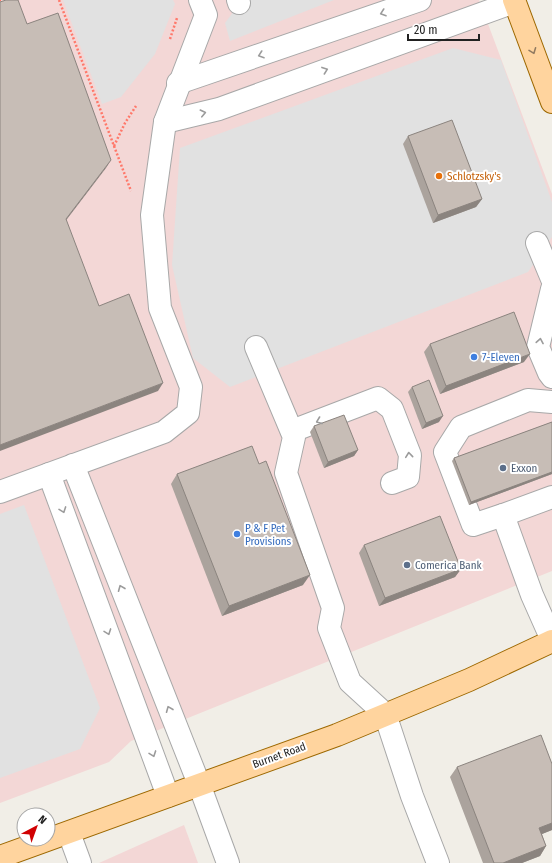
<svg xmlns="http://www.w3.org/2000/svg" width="552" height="863" viewBox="0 0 552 863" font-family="'Fira Sans Condensed',sans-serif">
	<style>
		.commercial { fill: #f3d7d6 }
		.parking { fill: #e1e1e1 }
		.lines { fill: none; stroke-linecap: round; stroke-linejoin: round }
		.minor-casing { stroke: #a8a8a8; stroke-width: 24 }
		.major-casing { stroke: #9d6800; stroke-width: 24 }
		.path { stroke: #ff786a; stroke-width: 2.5; stroke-dasharray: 2 2; stroke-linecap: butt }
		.minor { stroke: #fff; stroke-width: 22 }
		.major { stroke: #ffd49e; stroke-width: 22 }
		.wall { fill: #aba39d }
		.shaded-wall { fill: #8b847f }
		.building { fill: #c7bdb6; stroke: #8b847f }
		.oneway { stroke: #9b9b9b }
		.oneway2 { stroke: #907a60 }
		.food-dot { fill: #e8710a; stroke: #fff; stroke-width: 1.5 }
		.shop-dot { fill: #3f7fe0; stroke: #fff; stroke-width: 1.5 }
		.service-dot { fill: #5c6f8a; stroke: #fff; stroke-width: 1.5 }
		.labels { text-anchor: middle; stroke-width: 4; stroke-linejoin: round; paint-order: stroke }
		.food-label { font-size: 11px; fill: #c56008; stroke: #fff; text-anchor: start }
		.shop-label { font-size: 11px; fill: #366cbe; stroke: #fff; text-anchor: start }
		.service-label { font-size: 11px; fill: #4e5e75; stroke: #fff; text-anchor: start }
		.street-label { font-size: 11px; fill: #212121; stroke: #fff }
	</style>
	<rect width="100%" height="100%" fill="#f1eee7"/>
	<g class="commercial">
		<path d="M0,0H479L552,194V571L131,741L109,762L0,803Z"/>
		<path d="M184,825L198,863H99Z"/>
	</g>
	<g class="parking">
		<path d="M63,0H173L175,4L155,54L121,97L102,104Z"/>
		<path d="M242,0H334L230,41L225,23Z"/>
		<path d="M453,48L501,60L552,202V237L528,272L230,387L193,358L172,265L180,148Z"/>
		<path d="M24,505L100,708L80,749L0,778V514Z"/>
	</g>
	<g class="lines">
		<g class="minor-casing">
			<g id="minor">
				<path d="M238,0L239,3"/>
				<path d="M178,83L420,0"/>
				<path d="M165,122L219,109L514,2"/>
				<path d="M537,243L552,279"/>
				<path d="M552,289L538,347L549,373L552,377"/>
				<path d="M256,347L294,437L286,473L333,608L329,628L350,682L385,714L412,796L438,863"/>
				<path d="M292,431L378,398L392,409L410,455L408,477L392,483"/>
				<path d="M73,465L199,784L228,863"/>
				<path d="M49,474L168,796"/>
				<path d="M0,492L164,432L188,413L191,387L160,308L152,215L165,122L206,15L200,0"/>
				<path d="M552,497L503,515L532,595L552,640"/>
				<path d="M503,515L473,525L445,452L461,427L528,400L552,402"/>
				<path d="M69,833L80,863"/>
			</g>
		</g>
		<g class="major-casing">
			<g id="major">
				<path d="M514,0L552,102"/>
				<path d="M0,857L337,735L469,680L552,641"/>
			</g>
		</g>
		<g class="path">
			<path d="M0,0H1"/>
			<path d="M59,0L114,146L125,123L136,106"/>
			<path d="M170,39L177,18"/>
			<path d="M114,146L131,191"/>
		</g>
		<use href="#minor" class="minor"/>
		<use href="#major" class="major"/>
	</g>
	<g class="wall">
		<path d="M408,136L482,199L476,207L433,223L403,144Z"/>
		<path d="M430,344L524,362L440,394L424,352Z"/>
		<path d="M412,387L439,422L422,429L408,392Z"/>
		<path d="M552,422V474L469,505L452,461L454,458Z"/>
		<path d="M314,426L358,450L354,456L324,468L310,432Z"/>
		<path d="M177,474L303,585L222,616L171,484Z"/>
		<path d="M364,545L461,569L455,577L379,606L359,553Z"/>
		<path d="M552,764V830L542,834L546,846L540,856L522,863H483L450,777L457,767Z"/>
	</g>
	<g class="shaded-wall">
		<path d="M111,160L106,168L61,227L66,219Z"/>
		<path d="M482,199L476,207L433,223L438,215Z"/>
		<path d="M530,354L524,362L440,394L446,386Z"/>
		<path d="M163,383L158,391L0,451V445Z"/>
		<path d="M443,416L439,422L422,429L426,423Z"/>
		<path d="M358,450L354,456L324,468L328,462Z"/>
		<path d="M552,472V474L469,505L471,502Z"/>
		<path d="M461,569L455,577L379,606L385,598Z"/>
		<path d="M310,575L303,585L222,616L229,606Z"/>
		<path d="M552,823V830L532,838L539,828Z"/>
		<path d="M546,846L540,856L522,863H503Z"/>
	</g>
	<g class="building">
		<path d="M6,0H18L27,24L58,13L111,160L66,219L99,306L129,294L163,383L0,445V2Z"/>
		<path d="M452,120L482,199L438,215L408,136Z"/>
		<path d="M514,312L530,354L446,386L430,344Z"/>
		<path d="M429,380L443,416L426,423L412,387Z"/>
		<path d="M344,415L358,450L328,462L314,426Z"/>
		<path d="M552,422V472L471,502L454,458Z"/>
		<path d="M252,446L259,464L266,461L310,575L229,606L177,474Z"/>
		<path d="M440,516L461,569L385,598L364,545Z"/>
		<path d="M541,735L552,764V823L539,828L546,846L503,863H494L457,767Z"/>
	</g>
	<defs><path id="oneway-chevron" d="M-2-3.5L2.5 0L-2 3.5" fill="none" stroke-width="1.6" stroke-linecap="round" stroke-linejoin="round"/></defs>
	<g class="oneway">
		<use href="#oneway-chevron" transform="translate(383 13) rotate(161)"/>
		<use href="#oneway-chevron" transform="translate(261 55) rotate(161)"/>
		<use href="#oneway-chevron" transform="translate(325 70) rotate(-20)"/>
		<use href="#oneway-chevron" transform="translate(203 113) rotate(-13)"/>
		<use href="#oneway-chevron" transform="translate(540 341) rotate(-80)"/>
		<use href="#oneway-chevron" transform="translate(319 421) rotate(159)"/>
		<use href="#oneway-chevron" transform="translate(409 455) rotate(-96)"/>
		<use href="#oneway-chevron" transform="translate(63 510) rotate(70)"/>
		<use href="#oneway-chevron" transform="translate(121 588) rotate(-112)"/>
		<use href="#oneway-chevron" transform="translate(108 632) rotate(70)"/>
		<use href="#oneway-chevron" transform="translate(169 709) rotate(-112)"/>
		<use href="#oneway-chevron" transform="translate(153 754) rotate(70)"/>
	</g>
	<use class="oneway2" href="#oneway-chevron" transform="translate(533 51) rotate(69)"/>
	<circle class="food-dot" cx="439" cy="176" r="4"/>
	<g class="shop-dot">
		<circle cx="474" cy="357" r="4"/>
		<circle cx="237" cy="534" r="4"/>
	</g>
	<g class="service-dot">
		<circle cx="503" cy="468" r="4"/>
		<circle cx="407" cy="565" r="4"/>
	</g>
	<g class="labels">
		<g class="food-label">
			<text x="447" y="180">Schlotzsky's</text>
		</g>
		<g class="shop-label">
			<text x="482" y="361">7-Eleven</text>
			<text x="245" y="532">P &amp; F Pet<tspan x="245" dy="13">Provisions</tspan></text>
		</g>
		<g class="service-label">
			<text x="511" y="472">Exxon</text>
			<text x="415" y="569">Comerica Bank</text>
		</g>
		<g class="street-label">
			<text transform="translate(279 755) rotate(-20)" y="4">Burnet Road</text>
		</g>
	</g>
	<g transform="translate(36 827) rotate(41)"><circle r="19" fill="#ffffff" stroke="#a6a6a6"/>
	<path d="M0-3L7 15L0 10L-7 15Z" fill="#d10002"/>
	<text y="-6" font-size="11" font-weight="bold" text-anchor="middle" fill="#212121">N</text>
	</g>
	<path d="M408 34v6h71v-6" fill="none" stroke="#212121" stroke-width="2"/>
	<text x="414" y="34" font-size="12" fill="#212121" stroke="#ffffff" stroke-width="3" paint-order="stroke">20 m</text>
</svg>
